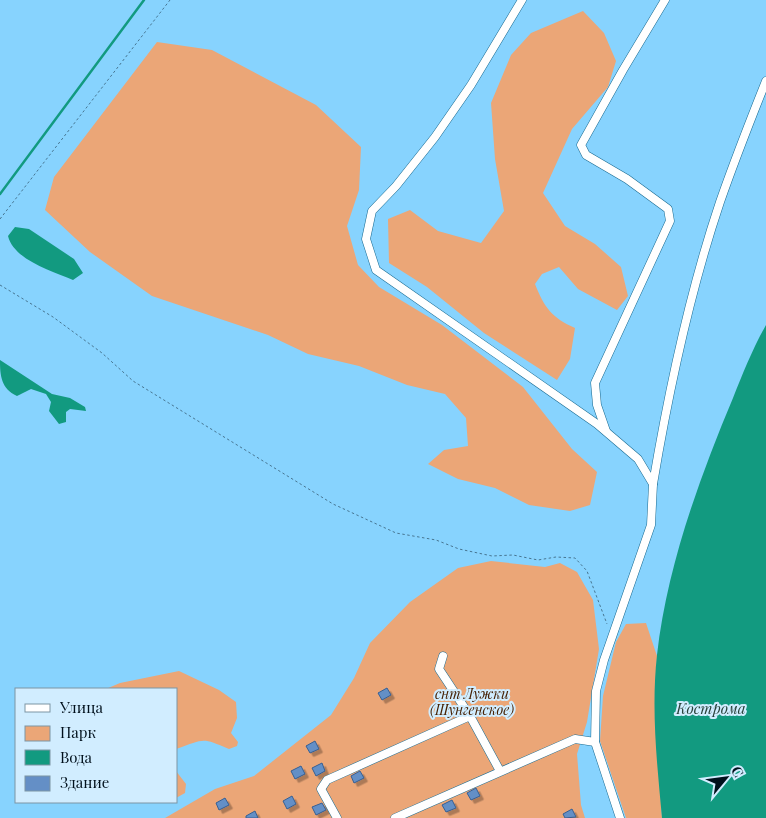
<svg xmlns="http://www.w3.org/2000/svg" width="766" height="818" viewBox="0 0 766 818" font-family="'Playfair Display',serif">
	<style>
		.green { fill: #eba677 }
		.water { fill: #129a80 }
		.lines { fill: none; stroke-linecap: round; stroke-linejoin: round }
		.stream { stroke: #129a80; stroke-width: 2.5 }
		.building { fill: #648fc6; stroke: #365f93; filter: url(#shadow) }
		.minor-casing { stroke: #186a91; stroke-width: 9 }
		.path { stroke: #477692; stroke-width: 1; stroke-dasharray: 2.5 2.5; stroke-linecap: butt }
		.minor { stroke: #fff; stroke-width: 8 }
		.labels { text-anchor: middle; stroke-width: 4; stroke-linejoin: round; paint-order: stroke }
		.park-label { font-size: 14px; font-style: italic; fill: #472205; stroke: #d1edff }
		.water-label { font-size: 15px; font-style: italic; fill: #28413a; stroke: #d1edff }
	</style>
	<defs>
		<filter id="shadow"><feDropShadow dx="3.5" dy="3.5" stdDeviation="0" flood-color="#0004"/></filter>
	</defs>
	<rect width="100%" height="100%" fill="#87d3fe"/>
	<g class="green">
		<path d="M583,11L604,33L616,61L608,87L572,129L543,193L565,226L595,244L621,267L628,296L617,310L578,289L559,267L542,274L535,284C544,307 552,318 575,328L570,359L557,380L484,333L427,287L389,263L388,219L410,210L438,231L481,243L504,211L495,159L491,103L511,55L531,33Z"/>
		<path d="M157,42L212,50L316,105L361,147L359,190L347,226L358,265L379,287L442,325L523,387L572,449L597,472L590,505L570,511L529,505L495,488L458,479L428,464L444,450L468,446L466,418L445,394L407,385L359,366L308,354L268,335L152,296L90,252L45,210L54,177Z"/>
		<path d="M491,561L545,567L560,563L577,572L593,600L599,649L587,722L577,754L581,805L585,818H165L215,789L254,776L331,715L354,678L370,643L410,602L458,568Z"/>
		<path d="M646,623L657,656L655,712L662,818H626L600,741L603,696L616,642L626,624Z"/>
		<path d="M179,671L219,690L236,702L237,718L231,733L238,742L237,746L229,749C201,737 205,739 176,749V689H106L120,683Z"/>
		<path d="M176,771L186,784L185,793L176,798Z"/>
	</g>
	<g class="water">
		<path d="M15,227L29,229L74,259L83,273L73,280C52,271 14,260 8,236Z"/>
		<path d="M766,325V818H662C657,764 651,709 657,655C667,567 699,479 733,398C743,373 753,348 766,325Z"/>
		<path d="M0,360L52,394L70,398L85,407L86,411L70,409L66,412V422L59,424L49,411L51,402L46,394L31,389L17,396C1,389 0,375 0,360Z"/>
	</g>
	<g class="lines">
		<path class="stream" d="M0,194L144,0"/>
	</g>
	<g class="building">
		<path d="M387,688L391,695L382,700L378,693Z"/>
		<path d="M315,741L319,749L310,753L306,746Z"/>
		<path d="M322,763L325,771L316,776L312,768Z"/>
		<path d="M301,766L305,774L295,779L291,771Z"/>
		<path d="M360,771L364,778L354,783L351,776Z"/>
		<path d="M476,788L480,796L471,800L467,793Z"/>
		<path d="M292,796L296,804L287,809L283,801Z"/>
		<path d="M225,798L229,805L219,810L216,803Z"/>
		<path d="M452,800L456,808L446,812L442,805Z"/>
		<path d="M322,803L326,810L316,815L312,807Z"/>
		<path d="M572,809L576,817L565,818L563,814Z"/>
		<path d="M255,811L258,818H246V816Z"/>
	</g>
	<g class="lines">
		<g class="minor-casing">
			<g id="minor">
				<path d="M522,0L471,85L435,137L396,186L372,211L366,239L376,270L597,424L638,459L653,484L651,525L604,660L596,691L595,742L620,818"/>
				<path d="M606,431L597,405L595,383L670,221L668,209L627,179L586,155L581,145L623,70L665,0"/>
				<path d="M653,484C669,389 689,294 720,202C734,162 750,121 766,81"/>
				<path d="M443,656L439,669L470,716"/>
				<path d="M337,818L321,789L327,780L470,716L500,771"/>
				<path d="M395,818L575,739L595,742"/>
			</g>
		</g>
		<g class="path">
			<path d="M0,219L170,0"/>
			<path d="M0,285L53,317L102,353L133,381L333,504L396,533L436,540L459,549L492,556L513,555L538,560L556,557L575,558L587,571L607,624"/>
		</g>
		<use href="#minor" class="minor"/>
	</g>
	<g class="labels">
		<g class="park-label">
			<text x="472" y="699">снт Лужки<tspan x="472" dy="16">(Шунгенское)</tspan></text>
		</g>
		<g class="water-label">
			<text x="711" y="714">Кострома</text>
		</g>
	</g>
	<rect x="15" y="688" width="162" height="115" fill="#d1edff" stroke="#7d95a4"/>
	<rect x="25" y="704" width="25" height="8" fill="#ffffff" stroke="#7d95a4"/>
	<text x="60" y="713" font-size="15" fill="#00101c">Улица</text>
	<rect x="25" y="726" width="25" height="15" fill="#eba677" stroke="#7d95a4"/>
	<text x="60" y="738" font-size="15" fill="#00101c">Парк</text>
	<rect x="25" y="750" width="25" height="15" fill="#129a80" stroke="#7d95a4"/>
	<text x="60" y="763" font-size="15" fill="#00101c">Вода</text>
	<rect x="25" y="776" width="25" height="15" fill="#648fc6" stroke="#7d95a4"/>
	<text x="60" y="788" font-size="15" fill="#00101c">Здание</text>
	<g transform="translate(726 778) rotate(61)" stroke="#d1edff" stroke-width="4" paint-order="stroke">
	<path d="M0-4L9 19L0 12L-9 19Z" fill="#00101c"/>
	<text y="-8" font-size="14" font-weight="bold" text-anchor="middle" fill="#00101c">С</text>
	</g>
</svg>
